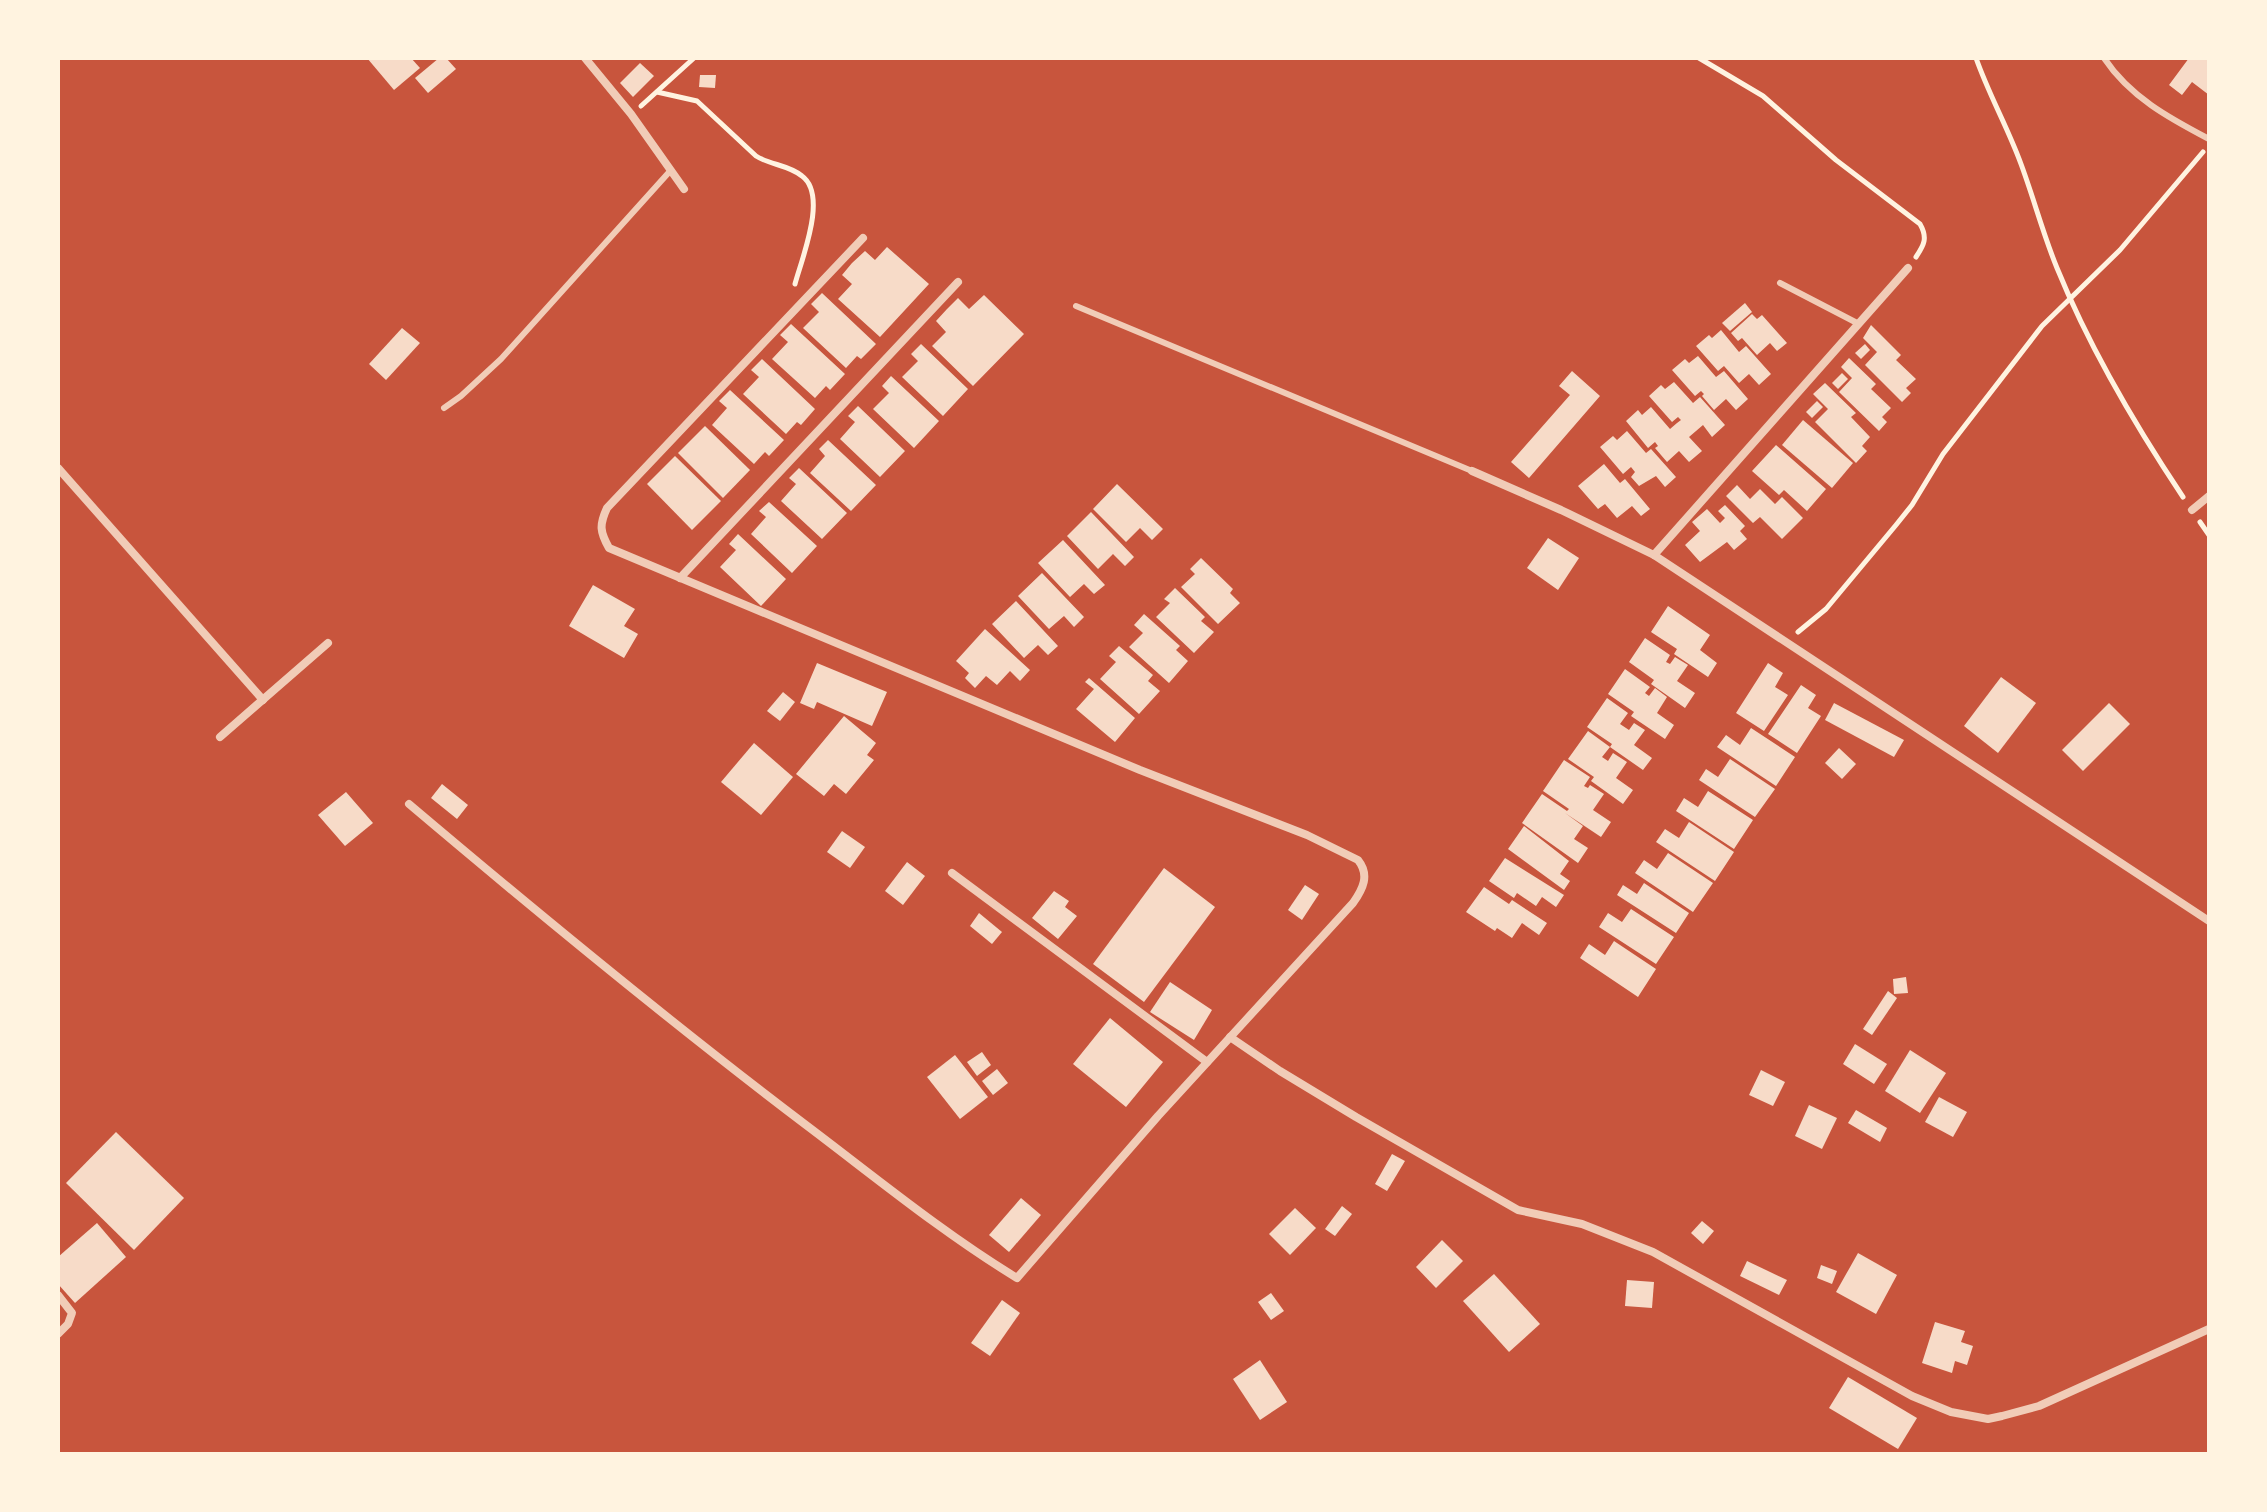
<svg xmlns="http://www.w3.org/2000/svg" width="2267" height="1512" viewBox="0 0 2267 1512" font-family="Inter,sans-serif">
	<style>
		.building { fill: #f7dbc8 }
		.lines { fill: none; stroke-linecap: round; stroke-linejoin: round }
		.path { stroke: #fff3e0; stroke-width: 5 }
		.service { stroke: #f1ccb7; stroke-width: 6 }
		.minor { stroke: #f1ccb7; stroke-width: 8 }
	</style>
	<rect width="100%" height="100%" fill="#c8553d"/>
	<g class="building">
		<path d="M367,58H411L420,68L394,90Z"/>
		<path d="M439,58H446L456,69L428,93L415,78Z"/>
		<path d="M2189,58H2209V95L2192,82L2182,95L2169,85Z"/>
		<path d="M640,63L654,76L633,97L620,83Z"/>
		<path d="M700,75H716L715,88L699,87Z"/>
		<path d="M887,247L929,284L880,337L838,299L852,284L842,275L852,263L865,251L875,260Z"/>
		<path d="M822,293L876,344L861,359L857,356L846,368L803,328L819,312L811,304Z"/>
		<path d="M984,295L1024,334L973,386L932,346L946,332L936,321L947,309L958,298L969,309Z"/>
		<path d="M1745,303L1752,312L1730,331L1722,323Z"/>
		<path d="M1752,314L1757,319L1762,315L1787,343L1777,351L1770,343L1757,355L1742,338L1738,341L1731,333Z"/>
		<path d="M791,324L845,374L830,390L826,386L815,398L772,359L788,342L780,335Z"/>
		<path d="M1871,325L1901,355L1896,360L1916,379L1906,388L1911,393L1902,402L1865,365L1877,352L1863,338Z"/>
		<path d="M402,328L420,343L386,380L369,364Z"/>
		<path d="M1721,330L1739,352L1746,346L1771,374L1759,385L1749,374L1739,383L1724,366L1718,371L1696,346L1709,335L1712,338Z"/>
		<path d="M921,344L968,389L943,416L902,377L918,361L911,354Z"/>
		<path d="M1865,344L1870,350L1861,359L1855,353Z"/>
		<path d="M1698,356L1716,377L1724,371L1748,399L1736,410L1726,399L1714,410L1702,396L1704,394L1701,391L1695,396L1672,370L1685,359L1689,363Z"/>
		<path d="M1849,358L1876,384L1871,389L1891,408L1882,417L1887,422L1879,431L1839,392L1852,378L1841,367Z"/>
		<path d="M762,359L815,409L801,425L797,422L786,434L743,394L759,377L751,370Z"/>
		<path d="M1572,371L1600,396L1529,478L1511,462L1570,395L1559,386Z"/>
		<path d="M1842,373L1848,379L1838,389L1832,383Z"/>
		<path d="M891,376L939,421L914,448L873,409L889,393L882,386Z"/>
		<path d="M1674,382L1693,403L1700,397L1725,425L1712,437L1703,425L1689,437L1702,451L1689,462L1679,451L1667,462L1655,448L1658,446L1655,442L1648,448L1626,421L1638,410L1642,415L1651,407L1670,429L1677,423L1681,420L1678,417L1672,422L1649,396L1661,385L1665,389Z"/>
		<path d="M1825,383L1856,413L1851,417L1870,437L1862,446L1867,451L1856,463L1815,422L1828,409L1813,394Z"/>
		<path d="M730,390L784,440L769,456L765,452L754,464L712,425L727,408L719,401Z"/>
		<path d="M1817,401L1823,407L1812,418L1806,412Z"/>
		<path d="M858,406L905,451L880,477L840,439L855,422L848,416Z"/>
		<path d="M1803,420L1853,463L1832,488L1782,445Z"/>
		<path d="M705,426L750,470L723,498L678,453Z"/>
		<path d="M1627,431L1646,453L1651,449L1676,477L1665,487L1656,476L1639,486L1631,477L1635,472L1631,467L1623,474L1600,447L1613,436L1617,440Z"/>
		<path d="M828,440L876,485L851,511L810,473L825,456L819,449Z"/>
		<path d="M1776,445L1826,489L1807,511L1784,490L1779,495L1752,471Z"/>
		<path d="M675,456L721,501L692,530L647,484Z"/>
		<path d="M1604,464L1620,483L1625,479L1650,509L1641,516L1632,506L1617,518L1605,504L1598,509L1578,486Z"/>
		<path d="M799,468L847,513L822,539L781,501L796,484L789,478Z"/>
		<path d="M1117,484L1163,529L1152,540L1140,528L1126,542L1093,509Z"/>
		<path d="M1737,485L1750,499L1760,489L1775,504L1782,497L1803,518L1782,539L1760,517L1753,523L1726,496Z"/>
		<path d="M769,502L817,546L792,573L751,534L766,517L759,511Z"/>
		<path d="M1725,505L1745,526L1740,531L1747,539L1734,550L1727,542L1700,562L1685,545L1700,531L1692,522L1707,509L1720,523L1725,518L1718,511Z"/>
		<path d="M1091,512L1134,557L1125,566L1113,554L1098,569L1067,536Z"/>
		<path d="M738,534L786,579L761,606L720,567L736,550L729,544Z"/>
		<path d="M1548,538L1579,558L1558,590L1527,568Z"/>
		<path d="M1063,540L1105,585L1094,594L1084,584L1070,597L1038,563Z"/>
		<path d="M1201,558L1233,589L1230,593L1240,603L1218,624L1181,587L1195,574L1190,569Z"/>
		<path d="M1042,573L1084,617L1074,627L1064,616L1049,629L1018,596Z"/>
		<path d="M593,585L635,609L624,626L638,634L624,658L569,626Z"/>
		<path d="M1175,588L1205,617L1201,621L1214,632L1194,653L1156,617L1170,603L1164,599Z"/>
		<path d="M1016,601L1058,646L1048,655L1038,645L1024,658L992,624Z"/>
		<path d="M1668,606L1710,635L1700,650L1717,663L1708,677L1674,654L1677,649L1651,632Z"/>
		<path d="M1144,614L1180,646L1176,650L1188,661L1169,683L1129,647L1143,633L1134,625Z"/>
		<path d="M985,629L1030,670L1020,681L1010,671L997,685L986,676L975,688L965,678L969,673L956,661Z"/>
		<path d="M1645,638L1670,655L1666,662L1670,664L1675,657L1688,665L1677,681L1695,693L1685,708L1651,684L1654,680L1629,662Z"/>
		<path d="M1119,646L1153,675L1148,681L1160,691L1139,714L1100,679L1116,662L1109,656Z"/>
		<path d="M817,663L887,692L872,726L817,702L814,709L800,703Z"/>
		<path d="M1768,663L1783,673L1775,687L1788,695L1764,731L1736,713Z"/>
		<path d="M1625,669L1650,687L1645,693L1649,696L1655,688L1667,697L1657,713L1674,725L1665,739L1631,716L1634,712L1608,694Z"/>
		<path d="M2001,677L2036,703L1998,753L1964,726Z"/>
		<path d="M1089,678L1135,718L1115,742L1076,709L1094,689L1085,682Z"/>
		<path d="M1801,685L1816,695L1808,708L1821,716L1797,753L1768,734Z"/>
		<path d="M783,692L795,702L780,721L767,711Z"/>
		<path d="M1607,698L1628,713L1620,724L1629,730L1634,723L1645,730L1634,745L1652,758L1643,770L1610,747L1612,744L1587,727Z"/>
		<path d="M1834,703L1904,740L1894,757L1825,720Z"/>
		<path d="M2109,703L2130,724L2083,771L2062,750Z"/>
		<path d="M844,716L876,743L867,755L874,760L846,794L834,784L824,796L796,774Z"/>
		<path d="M1751,728L1795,757L1776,786L1717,747L1726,735L1740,745Z"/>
		<path d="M1588,731L1610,747L1602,757L1608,761L1613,753L1627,762L1616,778L1633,790L1623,804L1591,781L1594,777L1568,759Z"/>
		<path d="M754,743L793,777L761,815L721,782Z"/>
		<path d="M1839,748L1856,764L1842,779L1825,763Z"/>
		<path d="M1730,759L1775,789L1755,817L1699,780L1706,769L1718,777Z"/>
		<path d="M1564,760L1590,777L1584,786L1588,788L1590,785L1604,794L1593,810L1611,822L1601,837L1565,813L1583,826L1574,839L1588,848L1578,863L1522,823L1542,794L1567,811L1569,809L1543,791Z"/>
		<path d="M442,784L468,805L457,819L431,798Z"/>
		<path d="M1708,791L1753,820L1734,849L1676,811L1684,798L1698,807Z"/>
		<path d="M346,792L373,823L345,846L318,815Z"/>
		<path d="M1689,822L1734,852L1715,881L1656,842L1665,829L1679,838Z"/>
		<path d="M1524,826L1569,861L1560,874L1570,881L1564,890L1508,849Z"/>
		<path d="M842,831L865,847L850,868L827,852Z"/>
		<path d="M1668,853L1713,883L1693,912L1635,873L1644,860L1657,869Z"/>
		<path d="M1505,858L1564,895L1556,907L1542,897L1536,906L1517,893L1514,898L1489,881Z"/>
		<path d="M907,862L925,876L903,905L885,891Z"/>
		<path d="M1164,868L1215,907L1144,1002L1093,964Z"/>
		<path d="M1644,883L1689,913L1676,933L1617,895L1623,885L1637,894Z"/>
		<path d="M1305,885L1319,894L1302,920L1288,910Z"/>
		<path d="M1484,887L1509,904L1512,900L1547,923L1539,935L1522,923L1512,938L1497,928L1495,931L1466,912Z"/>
		<path d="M1054,891L1069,901L1065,907L1077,916L1058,939L1032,918Z"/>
		<path d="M1631,909L1674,937L1656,964L1599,927L1608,913L1622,922Z"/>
		<path d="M979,913L1002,932L992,944L970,926Z"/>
		<path d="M1614,941L1656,969L1638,997L1580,958L1589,944L1605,955Z"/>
		<path d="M1906,977L1908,993L1894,994L1893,979Z"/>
		<path d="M1170,982L1212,1010L1194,1040L1150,1012Z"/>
		<path d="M1888,991L1897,998L1872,1035L1863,1029Z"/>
		<path d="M1110,1018L1163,1062L1126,1107L1073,1064Z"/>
		<path d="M1855,1044L1887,1064L1874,1084L1843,1064Z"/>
		<path d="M1910,1050L1946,1073L1920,1113L1885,1091Z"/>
		<path d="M982,1052L991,1065L977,1076L967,1062Z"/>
		<path d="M955,1055L988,1097L960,1119L927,1077Z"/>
		<path d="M997,1069L1008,1083L993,1095L982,1081Z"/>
		<path d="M1761,1070L1785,1082L1773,1106L1749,1095Z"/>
		<path d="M1939,1097L1967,1112L1953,1137L1925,1122Z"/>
		<path d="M1809,1105L1837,1118L1822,1149L1795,1136Z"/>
		<path d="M1856,1110L1887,1128L1880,1142L1848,1123Z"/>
		<path d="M116,1132L184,1198L134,1250L66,1183Z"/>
		<path d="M1392,1154L1405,1161L1387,1191L1375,1184Z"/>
		<path d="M1021,1198L1041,1215L1009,1252L989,1235Z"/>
		<path d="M1342,1206L1352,1214L1335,1236L1325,1229Z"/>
		<path d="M1295,1208L1316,1228L1290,1255L1269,1234Z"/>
		<path d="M1702,1221L1714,1231L1703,1244L1691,1233Z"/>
		<path d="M97,1223L126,1257L75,1303L58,1284V1257Z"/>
		<path d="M1442,1240L1463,1261L1436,1288L1416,1267Z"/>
		<path d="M1858,1253L1897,1275L1876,1314L1836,1292Z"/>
		<path d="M1747,1261L1787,1280L1779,1295L1740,1276Z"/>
		<path d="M1821,1265L1837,1271L1832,1284L1817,1278Z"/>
		<path d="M1494,1274L1540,1324L1509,1352L1463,1301Z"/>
		<path d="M1627,1280L1654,1282L1652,1308L1625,1306Z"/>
		<path d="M1271,1293L1284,1311L1271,1320L1258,1302Z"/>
		<path d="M1002,1300L1020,1313L990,1356L971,1343Z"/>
		<path d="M1935,1322L1965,1331L1961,1342L1973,1346L1967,1365L1955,1361L1952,1373L1922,1363Z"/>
		<path d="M1260,1360L1287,1402L1260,1420L1233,1379Z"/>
		<path d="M1848,1377L1917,1418L1898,1449L1829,1408Z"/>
	</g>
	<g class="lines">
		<g class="path">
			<path d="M1699,58L1763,96L1836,160L1920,224C1928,238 1924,245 1916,257"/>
			<path d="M1976,58C1989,95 2008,128 2021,164C2034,199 2043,234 2057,268C2090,349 2135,425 2183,497"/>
			<path d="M657,92L697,101L756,156C770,165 789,165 802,176C828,195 802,258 795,284"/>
			<path d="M641,106L694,58"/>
			<path d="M2200,522L2209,535"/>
			<path d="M1798,632L1826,609L1896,525L1912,505L1943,454L2042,326L2120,250L2203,152"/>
		</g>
		<g class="service">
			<path d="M2104,58C2130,97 2169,118 2209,139"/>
			<path d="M1780,283L1859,324"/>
			<path d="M1076,306L1472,471"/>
			<path d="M444,408L461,396L501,359L671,170"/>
		</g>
		<g class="minor">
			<path d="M585,58L631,114L684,189"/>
			<path d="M58,468L263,700"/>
			<path d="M1472,471L1561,510L1654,555L2209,921"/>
			<path d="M2192,510L2209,496"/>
			<path d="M1654,555L1908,268"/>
			<path d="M680,578L958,282"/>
			<path d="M220,737L328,643"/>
			<path d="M409,804C539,914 670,1022 806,1125C875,1177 943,1233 1017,1278L1158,1116L1353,903C1363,889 1370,875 1358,860L1307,835L1140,770L609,548C600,532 599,525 607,508L863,238"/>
			<path d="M952,873L1207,1062"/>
			<path d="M1230,1037L1280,1071L1356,1117L1518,1210L1582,1224L1653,1252L1912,1396L1951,1412L1988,1419L2002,1416L2039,1406L2209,1329"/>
			<path d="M58,1295L72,1313L68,1324L58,1334"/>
		</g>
	</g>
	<rect width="2267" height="1512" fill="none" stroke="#fff3e0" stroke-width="120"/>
</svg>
